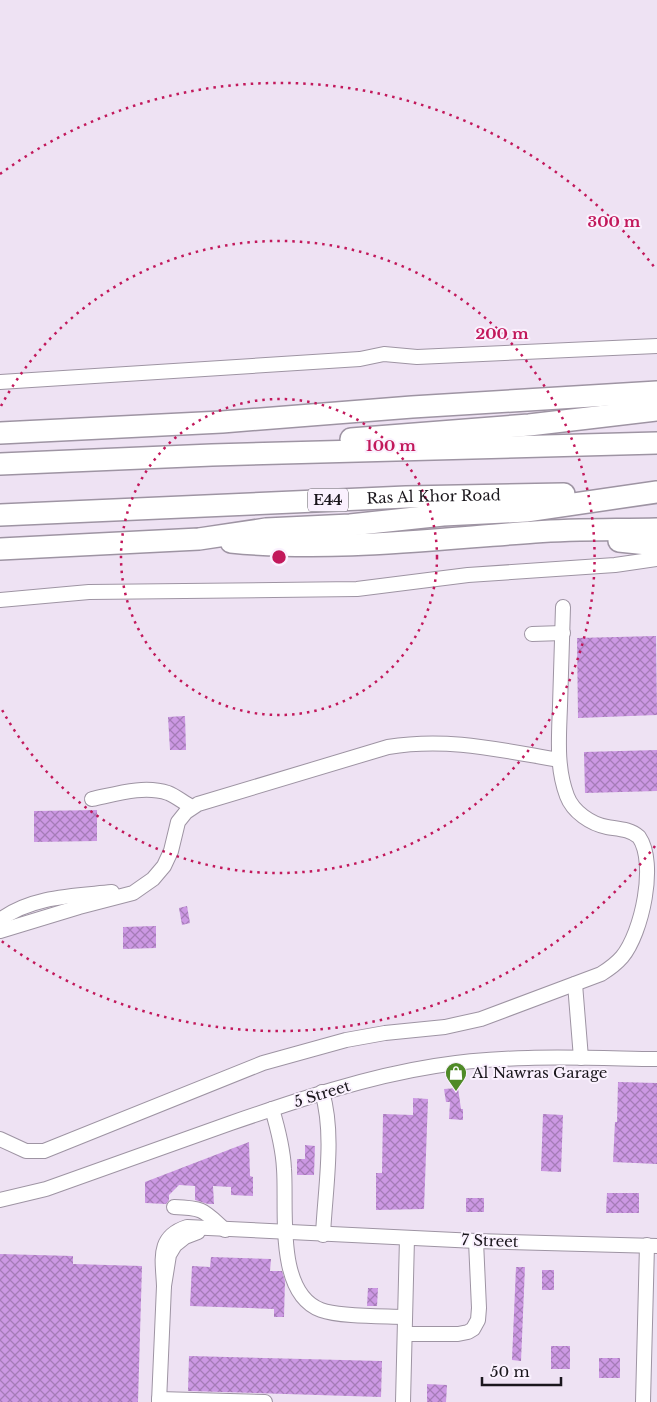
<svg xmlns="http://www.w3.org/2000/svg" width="657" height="1402" viewBox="0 0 657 1402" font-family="'Libre Baskerville',serif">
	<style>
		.building { fill: url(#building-cross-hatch) }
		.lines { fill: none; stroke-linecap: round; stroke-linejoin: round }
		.minor-casing { stroke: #9e94a3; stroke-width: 16 }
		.highway-casing { stroke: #9e94a3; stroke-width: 24 }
		.minor { stroke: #fff; stroke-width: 14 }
		.highway { stroke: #fff; stroke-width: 21 }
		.ring { fill: none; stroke: #c2185b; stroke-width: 2.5; stroke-dasharray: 2.5 5 }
		.labels { text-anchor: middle; stroke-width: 4; stroke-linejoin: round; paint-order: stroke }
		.shield { fill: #faf1fe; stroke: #5d5860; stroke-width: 1 }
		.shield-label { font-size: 14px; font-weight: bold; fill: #1a161c }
		.street-label { font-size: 15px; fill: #1a161c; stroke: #faf1fe }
		.poi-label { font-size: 15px; fill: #1a161c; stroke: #faf1fe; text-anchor: start }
		.centre { fill: #c2185b; stroke: #faf1fe; stroke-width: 2.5 }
		.ring-label { font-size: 15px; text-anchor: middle; font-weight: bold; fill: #c2185b; stroke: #faf1fe; stroke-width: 4; stroke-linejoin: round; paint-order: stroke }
	</style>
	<defs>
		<pattern id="building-cross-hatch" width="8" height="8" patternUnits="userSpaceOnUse" patternTransform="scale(1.25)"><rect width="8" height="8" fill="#cc98e3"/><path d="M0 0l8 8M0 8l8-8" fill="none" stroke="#a57bb7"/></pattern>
	</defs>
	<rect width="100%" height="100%" fill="#eee2f3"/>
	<g class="building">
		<path d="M656,636L657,715L578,718L577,638Z"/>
		<path d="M185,716L186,750H170L168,717Z"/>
		<path d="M657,750V791L585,793L584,752Z"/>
		<path d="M97,810V841L34,842V811Z"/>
		<path d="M187,906L190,923L182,925L179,908Z"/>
		<path d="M156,926V948L123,949V927Z"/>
		<path d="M618,1082L657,1083V1164L613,1162L615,1122H617Z"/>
		<path d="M458,1088L461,1109H463V1120L449,1119L450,1102H446L444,1089Z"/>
		<path d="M413,1098L428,1099L424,1209L376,1210V1173H382L383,1114L413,1115Z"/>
		<path d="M543,1114L563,1115L561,1172L541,1171Z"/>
		<path d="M249,1142L250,1176L253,1177V1196L231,1195V1187L213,1186L214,1204H208L195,1200V1186L179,1185L169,1195V1200L166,1204L145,1203V1182Z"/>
		<path d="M305,1145L315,1146L314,1175H297V1159H305Z"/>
		<path d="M607,1193H639V1213H606Z"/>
		<rect x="466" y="1198" width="18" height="14"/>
		<path d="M0,1254L73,1256V1264L142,1266L138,1402H0Z"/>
		<path d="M211,1257L271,1259L270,1271H282L285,1281L284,1317H274V1309L190,1306L192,1266L210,1267Z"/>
		<path d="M516,1267H525L521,1361L512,1360Z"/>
		<rect x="542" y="1270" width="12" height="20"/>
		<path d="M368,1288H378L377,1306H367Z"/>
		<rect x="551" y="1346" width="19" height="23"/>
		<path d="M189,1356L382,1361L381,1397L188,1391Z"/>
		<rect x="599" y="1358" width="21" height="20"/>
		<path d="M427,1384L447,1385L446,1402H427Z"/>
	</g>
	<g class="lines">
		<g class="minor-casing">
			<g id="minor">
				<path d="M0,382L360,359L384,354L417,357L657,346"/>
				<path d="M0,600L89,592L357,589L468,575L615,565L657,559"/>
				<path d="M532,634L563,633"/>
				<path d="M92,799C116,794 144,785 168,793C176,796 184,803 192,807"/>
				<path d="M0,920C32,896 74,896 112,892"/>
				<path d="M0,931L79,907L133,893L153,879L164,866L171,851L178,822L186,812L198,804L388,747C448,737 500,750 559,760"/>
				<path d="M575,984L581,1058"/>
				<path d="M322,1092C335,1135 325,1189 323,1235"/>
				<path d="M272,1109C278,1129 283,1148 284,1169C287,1208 275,1293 321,1310C340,1317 383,1316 405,1317"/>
				<path d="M0,1139L26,1151H44L263,1063L346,1040L385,1033L445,1027L481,1019L601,974C609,969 616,964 622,957C642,933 657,863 639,837C630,829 619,829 607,827C591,824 573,812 567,796C556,767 559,736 560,706C561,673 562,640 563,607"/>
				<path d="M0,1200L46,1189C108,1167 170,1145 231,1123C298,1100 365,1077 435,1066C508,1054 583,1058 657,1059"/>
				<path d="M174,1207C204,1208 203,1210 225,1230"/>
				<path d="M164,1286C163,1260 156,1237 187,1227L476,1241L657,1246"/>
				<path d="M405,1334H458L468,1332L473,1329L478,1320L479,1308L476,1241"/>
				<path d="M159,1399L265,1402"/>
				<path d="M159,1402L164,1286L169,1255L175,1245L185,1237L198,1232"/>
				<path d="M403,1402L407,1238"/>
				<path d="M643,1402L647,1245"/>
			</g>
		</g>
		<g class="highway-casing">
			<g id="highway">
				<path d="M0,433L222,422L412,407L657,392"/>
				<path d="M351,439L529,425L657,410"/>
				<path d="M0,464L212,455L657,443"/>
				<path id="s1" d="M0,515L406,497L564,494"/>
				<path d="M619,541L657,545"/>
				<path d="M231,542C333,552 434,539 535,532C576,529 617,530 657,529"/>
				<path d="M0,549L199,539L266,529L350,525L443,515L526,511L657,492"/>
			</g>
		</g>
		<use href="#minor" class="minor"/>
		<use href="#highway" class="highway"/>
	</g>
	<g class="ring">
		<circle cx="279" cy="557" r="158"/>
		<path d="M1 406A316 316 0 1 1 1 708"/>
		<path d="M655 846A474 474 0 0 1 0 940M0 174A474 474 0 0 1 655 268"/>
	</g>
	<defs>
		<g id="shop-pin" transform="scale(1.125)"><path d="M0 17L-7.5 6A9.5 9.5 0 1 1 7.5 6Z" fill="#4f8a27" stroke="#faf1fe"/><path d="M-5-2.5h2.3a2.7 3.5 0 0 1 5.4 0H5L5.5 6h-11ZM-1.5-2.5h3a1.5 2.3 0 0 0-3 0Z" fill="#fff"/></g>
	</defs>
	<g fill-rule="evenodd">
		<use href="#shop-pin" x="456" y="1073"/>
	</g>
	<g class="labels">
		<rect class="shield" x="308" y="488.5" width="40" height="23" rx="4"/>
		<g class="shield-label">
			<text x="328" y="505">E44</text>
		</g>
		<g class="street-label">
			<text dy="5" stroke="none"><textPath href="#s1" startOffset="434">Ras Al Khor Road</textPath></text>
			<text transform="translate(322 1094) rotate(-17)" y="5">5 Street</text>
			<text transform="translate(490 1241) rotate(2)" y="5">7 Street</text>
		</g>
		<g class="poi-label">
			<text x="472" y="1078">Al Nawras Garage</text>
		</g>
	</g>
	<circle cx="279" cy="557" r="8" class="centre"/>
	<g class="ring-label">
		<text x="614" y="227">300 m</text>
		<text x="502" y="339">200 m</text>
		<text x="391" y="451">100 m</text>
	</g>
	<path d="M482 1377v8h79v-8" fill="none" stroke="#1a161c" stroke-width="2.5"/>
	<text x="490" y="1377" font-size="15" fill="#1a161c" stroke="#faf1fe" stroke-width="4" paint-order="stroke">50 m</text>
</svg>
